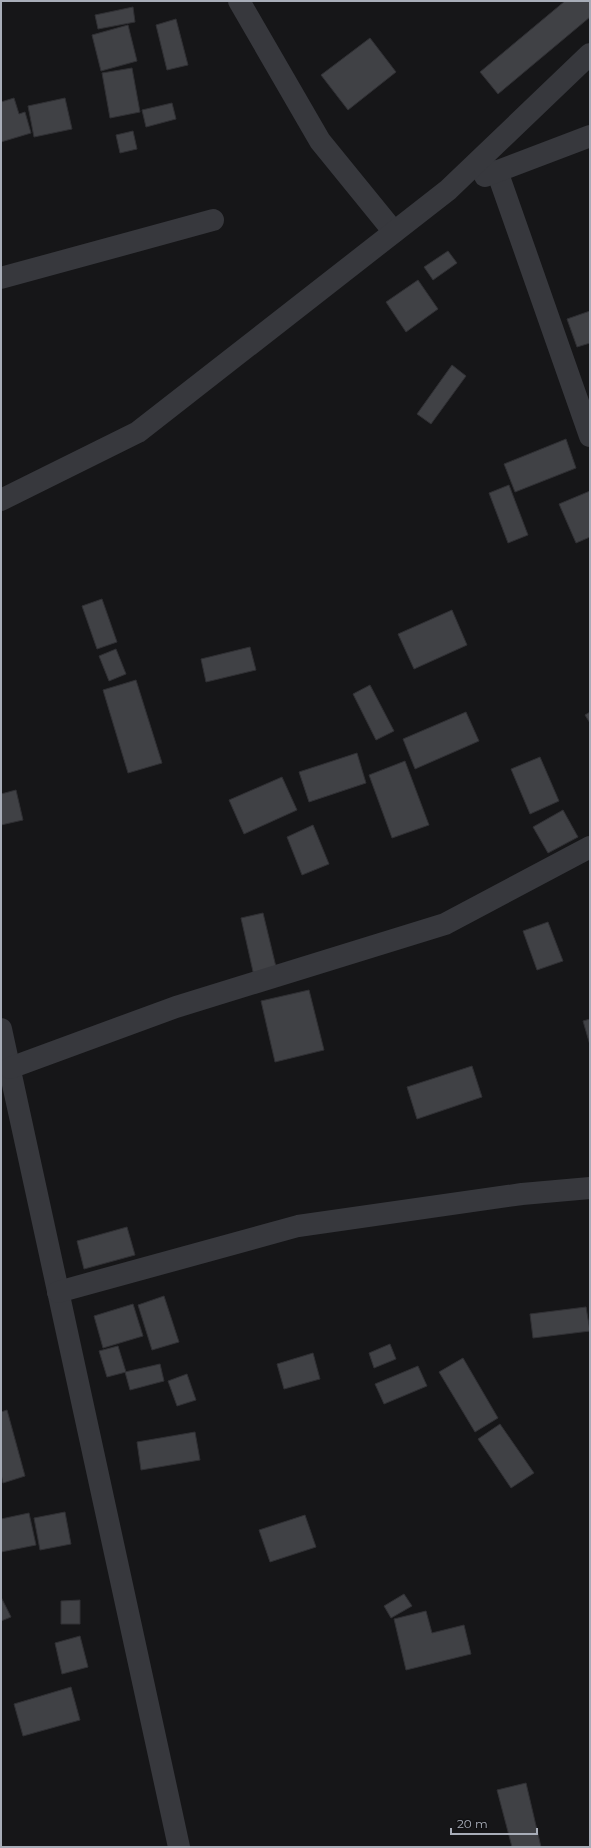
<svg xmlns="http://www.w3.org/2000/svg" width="591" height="1848" viewBox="0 0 591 1848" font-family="Montserrat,sans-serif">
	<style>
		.building { fill: #404145; stroke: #303034 }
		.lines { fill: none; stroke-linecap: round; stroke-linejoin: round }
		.minor { stroke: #37383d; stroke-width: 22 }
	</style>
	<rect width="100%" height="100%" fill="#161618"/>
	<g class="building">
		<path d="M565,1H590V17L498,94L480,72Z"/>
		<path d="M133,7L135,22L98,29L95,15Z"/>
		<path d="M176,19L188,65L167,70L156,25Z"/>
		<path d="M128,25L137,61L101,71L92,35Z"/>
		<path d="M370,38L396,72L348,110L321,75Z"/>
		<path d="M132,68L140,112L110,118L102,73Z"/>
		<path d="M14,98L19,114L25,112L31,133L1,142V102Z"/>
		<path d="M65,98L72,129L34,137L28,106Z"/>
		<path d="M172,103L176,119L146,127L142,110Z"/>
		<path d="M133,131L137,149L120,153L116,135Z"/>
		<path d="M448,251L457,263L433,280L424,267Z"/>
		<path d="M418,280L438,309L406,332L386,302Z"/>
		<path d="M590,311V343L577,347L567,319Z"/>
		<path d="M452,365L466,376L431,424L417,414Z"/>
		<path d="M566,439L576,468L515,492L504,464Z"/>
		<path d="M509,485L528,535L508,543L489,493Z"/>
		<path d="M590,491V537L576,543L559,504Z"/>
		<path d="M102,599L117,642L97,649L82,606Z"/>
		<path d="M452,610L467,645L414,669L398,634Z"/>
		<path d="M250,647L256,670L206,682L201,659Z"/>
		<path d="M116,649L126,674L109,681L99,656Z"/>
		<path d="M136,680L162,763L128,773L103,690Z"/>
		<path d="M370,685L394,731L376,740L353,694Z"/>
		<path d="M466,712L479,741L415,769L403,739Z"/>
		<path d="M590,712V723L585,715Z"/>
		<path d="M357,753L366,783L309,802L299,772Z"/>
		<path d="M540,757L559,801L530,814L511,769Z"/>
		<path d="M405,761L429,825L392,838L369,775Z"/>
		<path d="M282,777L297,810L244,834L229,800Z"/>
		<path d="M16,790L23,820L1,825V794Z"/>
		<path d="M563,810L578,837L548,853L533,827Z"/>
		<path d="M313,825L329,864L302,875L287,837Z"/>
		<path d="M263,913L277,971L254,976L241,918Z"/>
		<path d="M548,922L563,961L537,970L523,931Z"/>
		<path d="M309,990L324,1050L275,1062L261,1001Z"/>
		<path d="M590,1019V1045L583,1021Z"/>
		<path d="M472,1066L482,1097L417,1119L407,1087Z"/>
		<path d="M127,1227L135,1255L84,1269L77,1241Z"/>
		<path d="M164,1296L179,1342L152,1350L138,1305Z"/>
		<path d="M133,1304L143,1336L103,1348L94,1316Z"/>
		<path d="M586,1307L590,1331L533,1338L530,1314Z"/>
		<path d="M390,1344L396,1359L374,1368L369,1353Z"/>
		<path d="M118,1346L126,1372L107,1377L99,1351Z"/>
		<path d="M313,1353L320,1379L284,1389L277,1364Z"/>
		<path d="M463,1358L498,1418L475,1432L439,1372Z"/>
		<path d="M160,1364L164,1381L130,1390L125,1372Z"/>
		<path d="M418,1366L427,1386L384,1404L375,1384Z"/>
		<path d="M187,1374L196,1400L177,1406L168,1381Z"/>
		<path d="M7,1410L25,1476L3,1483L1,1474V1412Z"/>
		<path d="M500,1424L534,1473L511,1488L478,1439Z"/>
		<path d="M195,1432L200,1460L141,1470L137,1442Z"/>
		<path d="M65,1512L71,1544L40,1550L34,1518Z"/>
		<path d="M29,1513L36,1545L1,1552V1519Z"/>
		<path d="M305,1515L316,1547L270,1562L259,1530Z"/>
		<path d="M404,1594L412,1606L391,1618L384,1606Z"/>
		<path d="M1,1597L11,1617L1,1621Z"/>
		<path d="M80,1600V1624H61V1601Z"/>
		<path d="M426,1611L432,1633L464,1625L471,1654L406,1670L394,1619Z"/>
		<path d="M80,1636L88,1667L62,1674L55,1643Z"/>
		<path d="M71,1687L80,1720L23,1736L14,1704Z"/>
		<path d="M526,1783L541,1847H512L497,1790Z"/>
	</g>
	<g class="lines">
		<g class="minor">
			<path d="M239,1L320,141L394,232"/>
			<path d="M497,171L590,436"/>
			<path d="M485,176L590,136"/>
			<path d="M1,278L213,220"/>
			<path d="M1,500L138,432L448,190L590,54"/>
			<path d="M1,1029L179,1847"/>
			<path d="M10,1068L176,1007L445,924L590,847"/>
			<path d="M58,1292L298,1226L522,1194L590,1188"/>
		</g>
	</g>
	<rect width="591" height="1848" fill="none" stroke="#a8adb8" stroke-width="4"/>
	<path d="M451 1828v6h86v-6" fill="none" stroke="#a8adb8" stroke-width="2"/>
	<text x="457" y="1828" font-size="12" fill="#a8adb8" stroke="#111113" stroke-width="3" paint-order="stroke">20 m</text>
</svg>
